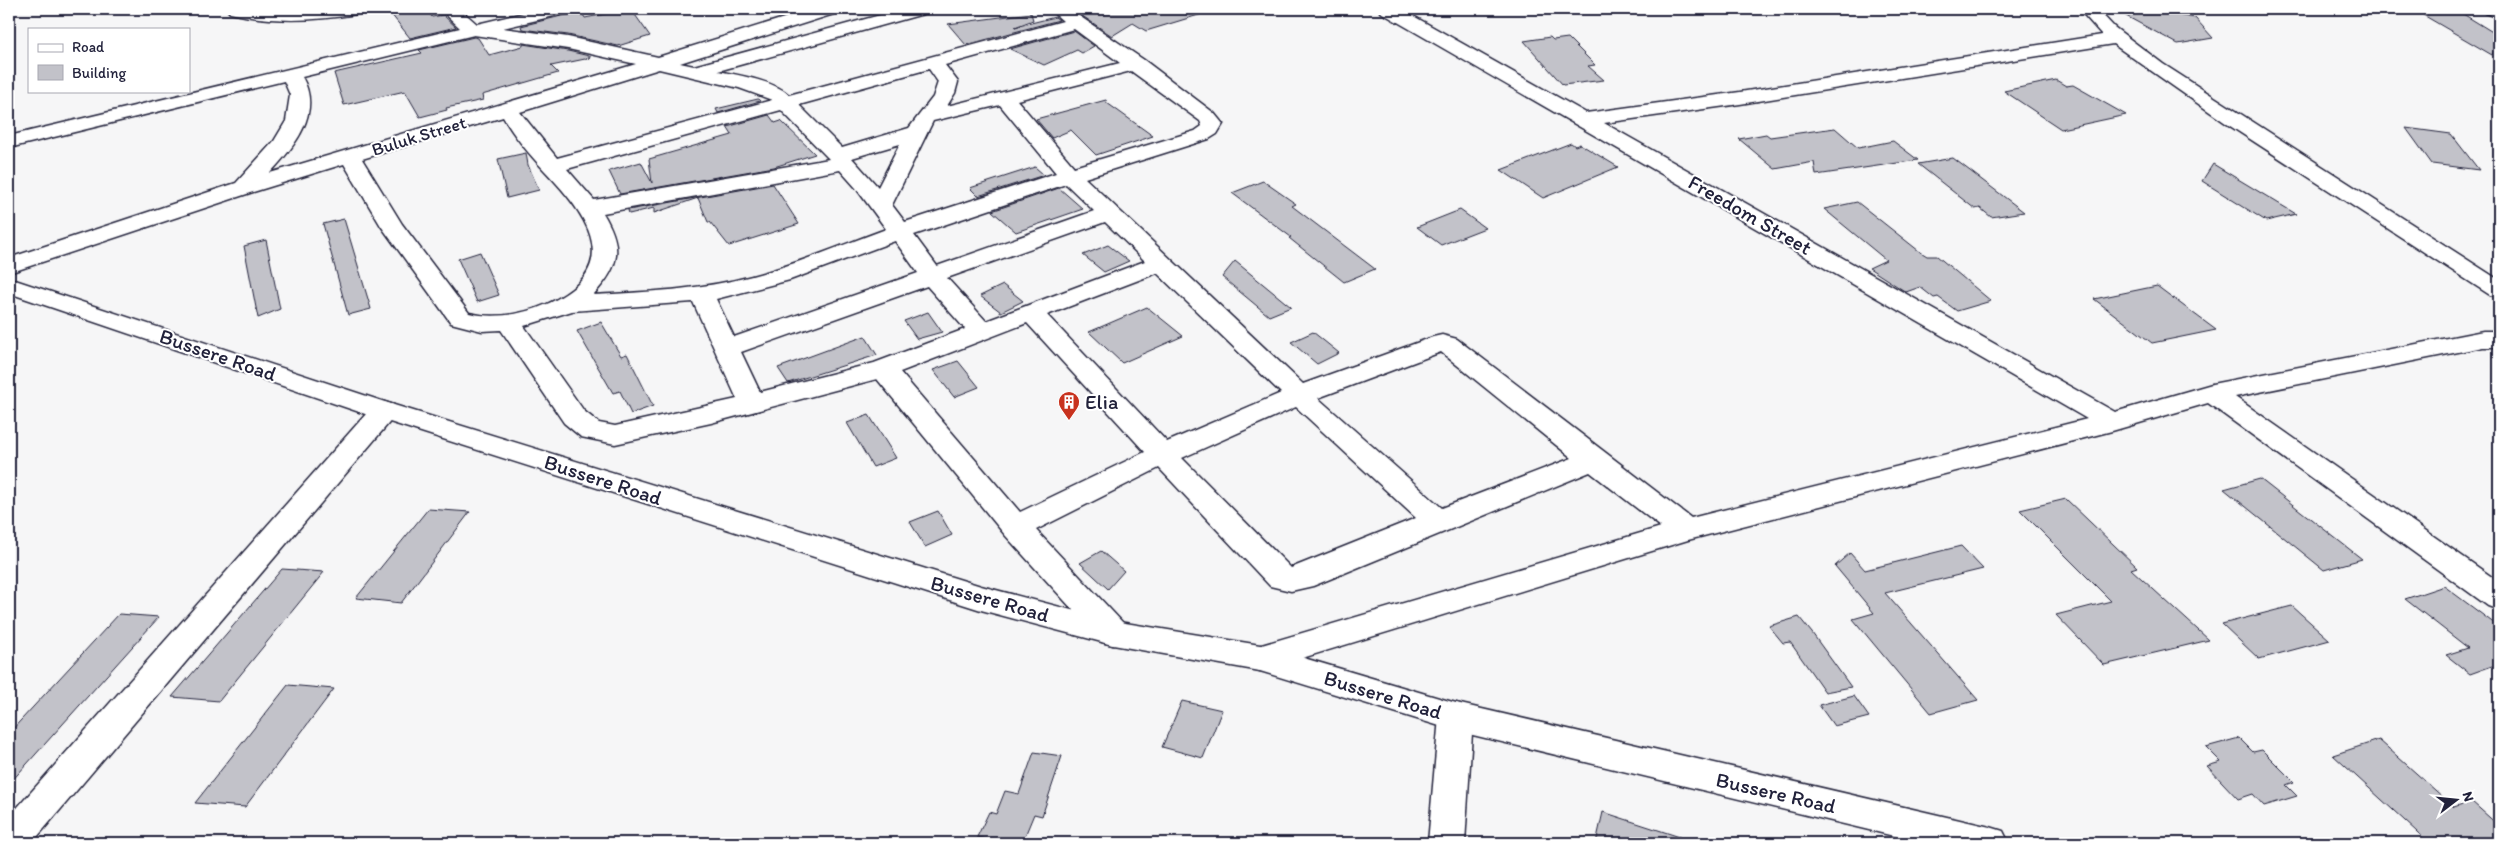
<svg xmlns="http://www.w3.org/2000/svg" width="2508" height="852" viewBox="0 0 2508 852" font-family="Itim,sans-serif">
	<style>
		.building { fill: #c2c2c9; stroke: #22223b }
		.lines { fill: none; stroke-linecap: round; stroke-linejoin: round }
		.minor-casing { stroke: #22223b; stroke-width: 3 }
		.major-casing { stroke: #22223b; stroke-width: 3 }
		.minor { fill: #fff; fill-rule: evenodd }
		.major { fill: #fff; fill-rule: evenodd }
		.labels { text-anchor: middle; stroke-width: 4; stroke-linejoin: round; paint-order: stroke }
		.far-street-label { font-size: 18px; fill: #22223b; stroke: #fff }
		.street-label { font-size: 21px; fill: #22223b; stroke: #fff }
		.poi-label { font-size: 21px; fill: #22223b; stroke: #fff; text-anchor: start }
	</style>
	<rect width="100%" height="100%" fill="#f6f6f7"/>
	<filter id="ink" filterUnits="userSpaceOnUse"><feTurbulence type="fractalNoise" baseFrequency=".02" numOctaves="2"/><feDisplacementMap in="SourceGraphic" scale="10" xChannelSelector="R" yChannelSelector="G"/><feConvolveMatrix kernelMatrix="1 2 1 2 8 2 1 2 1" color-interpolation-filters="sRGB"/></filter>
	<g filter="url(#ink)">
		<g class="building">
			<path d="M387,9H425L432,17L443,15L456,27L410,38Z"/>
			<path d="M631,9L650,36L618,46L568,35L522,29L521,26L561,16L582,13L585,18Z"/>
			<path d="M1083,9H1201L1202,14L1146,31L1133,23L1112,36L1075,11Z"/>
			<path d="M2113,9H2140L2195,18L2213,38L2178,44Z"/>
			<path d="M2413,9H2455L2499,36V43L2492,55Z"/>
			<path d="M1031,13L1033,20L1015,27L1055,17L1059,20L966,45L948,24Z"/>
			<path d="M1074,31L1094,46L1082,53L1077,50L1044,65L1010,49Z"/>
			<path d="M474,37L478,38L489,55L523,46V44L568,51L589,56L590,58L551,66L558,73L482,95L483,100L446,108L447,110L420,117L405,91L344,105L334,73L422,53L419,50Z"/>
			<path d="M1550,37L1553,40L1568,38L1595,65L1588,66L1604,80L1563,85L1524,41Z"/>
			<path d="M2056,80L2066,86L2073,85L2126,115L2061,129L2004,91Z"/>
			<path d="M758,99L760,101L718,113L716,109Z"/>
			<path d="M1106,100L1107,103L1153,136L1096,155L1071,130L1052,138L1036,119Z"/>
			<path d="M769,115L775,123L781,121L815,154L774,167L620,194L609,171L641,162L652,183L649,159L732,135L727,127Z"/>
			<path d="M1835,128L1858,148L1893,141L1918,160L1816,175L1814,162L1775,169L1739,139L1766,134L1770,137Z"/>
			<path d="M2406,128L2451,134L2479,170L2432,164Z"/>
			<path d="M1571,143L1575,146L1580,144L1618,167L1543,198L1501,170Z"/>
			<path d="M526,153L528,165L539,190L507,198L498,159Z"/>
			<path d="M1953,158L2024,212L1991,217L1980,208L1975,209L1918,164Z"/>
			<path d="M2213,164L2296,214L2266,221L2202,181Z"/>
			<path d="M1035,167L1044,175L978,196L970,188Z"/>
			<path d="M1263,181L1296,204L1292,206L1375,269L1344,282L1289,238L1291,237L1232,193Z"/>
			<path d="M773,184L799,224L729,246L710,222H708L698,198L654,213V208L629,214L628,210Z"/>
			<path d="M1059,188L1083,209L1016,232L992,211Z"/>
			<path d="M1857,202L1919,251L1927,256H1937L1991,301L1957,311L1938,297L1934,298L1920,287L1906,292L1869,268L1886,260L1824,209Z"/>
			<path d="M1460,210L1485,228L1441,245L1417,227Z"/>
			<path d="M344,219L371,309L348,315L323,224Z"/>
			<path d="M266,240L280,309L258,318L244,246Z"/>
			<path d="M1108,245L1129,261L1104,272L1083,255Z"/>
			<path d="M480,252L499,295L477,302L458,259Z"/>
			<path d="M1235,261L1291,307L1269,316L1222,277Z"/>
			<path d="M1003,285L1023,301L1001,312L980,296Z"/>
			<path d="M2157,286L2181,304L2216,330L2152,343L2094,299Z"/>
			<path d="M1147,307L1183,336L1122,363L1089,332Z"/>
			<path d="M928,312L942,332L917,339L904,321Z"/>
			<path d="M601,322L621,356L627,354L653,406L631,414L620,391L613,393L577,331Z"/>
			<path d="M1313,332L1339,353L1317,364L1291,342Z"/>
			<path d="M865,336L877,355L788,383L778,368Z"/>
			<path d="M958,361L979,387L954,397L933,370Z"/>
			<path d="M869,415L896,458L873,467L847,423Z"/>
			<path d="M2260,479L2362,559L2324,570L2224,489Z"/>
			<path d="M2066,499L2137,567L2131,569L2209,640L2104,665L2056,615L2111,601L2020,510Z"/>
			<path d="M428,509L470,512L401,603L356,598Z"/>
			<path d="M938,511L952,535L925,547L910,522Z"/>
			<path d="M1961,546L1983,569L1885,593L1978,700L1931,713L1853,619L1874,613L1835,566L1850,553L1865,570Z"/>
			<path d="M1101,551L1124,571L1108,589L1080,563Z"/>
			<path d="M282,569L324,572L219,701L172,697Z"/>
			<path d="M2444,586L2499,627V672L2492,666L2470,674L2446,655L2468,648L2405,599Z"/>
			<path d="M2292,606L2330,640L2259,659L2222,624Z"/>
			<path d="M119,614L159,617L9,784V733Z"/>
			<path d="M1799,617L1812,633L1851,687L1825,692L1790,642L1783,643L1769,626Z"/>
			<path d="M288,685L334,689L245,807L195,803Z"/>
			<path d="M1854,696L1869,717L1834,726L1819,705Z"/>
			<path d="M1182,701L1222,710L1203,758L1162,747Z"/>
			<path d="M2239,738L2253,752L2262,750L2294,782L2286,785L2297,796L2264,806L2253,794L2238,799L2207,766L2221,762L2206,747Z"/>
			<path d="M2379,740L2454,807L2471,801L2499,826V843H2429L2333,755Z"/>
			<path d="M1034,752L1062,756L1042,816L1034,814L1022,843H1002L977,837L989,812L996,814L1005,791L1019,794Z"/>
			<path d="M1603,812L1686,839V843H1596Z"/>
		</g>
		<g class="lines">
			<g class="minor-casing">
				<g id="minor">
					<path d="M227,9H366L363,13L357,14C315,21 272,23 230,13Z"/>
					<path d="M440,9H460L477,24L540,9H570L567,13L503,28L568,37L658,57L813,9H840L837,13L680,63L694,66L902,9H930L927,13L718,71C738,75 775,81 789,95L1063,21L1049,9H1069L1144,60L1214,113L1223,124L1217,134L1209,139L1085,178L1303,384L1433,337L1442,335L1457,339L1691,518L2087,419L1382,13L1379,9H1401L1586,113L1740,92L2102,35L2079,9H2097L2114,27L2163,64L2499,280V297L2490,295L2230,126L2113,44L1740,104L1604,123L2115,412L2212,384L2483,331H2499V347H2483L2235,397L2499,582V610L2488,606L2208,403L2112,431L1688,540L1260,671L1248,667L1244,658L1248,649L1661,527L1590,472L1313,586L1291,591L1270,586L1159,468L1036,530L1124,624L1129,633L1124,642L1113,645L1102,642L1005,535L877,379L711,423L615,444L581,437L564,423L501,330L482,331L451,323L381,226L344,164L250,193L9,273V258L236,183L274,141L286,121L290,95L284,81L9,148V136L460,28ZM1074,29L1120,63L947,106L955,93L958,82L945,65ZM474,35L568,49L636,64L270,173C294,147 323,113 302,77ZM659,69L739,88L772,100L557,158L520,112ZM929,69L938,82L933,97L909,128L842,148L799,105ZM1131,71L1200,121L1202,126L1195,131L1074,167L1017,100ZM1000,105L1056,173L905,222L892,205L933,121ZM781,110L829,159L594,200L567,169ZM503,117C514,136 529,154 545,171C582,210 625,262 557,299C532,313 497,320 469,313L402,224L362,159ZM900,144L878,187L852,158ZM840,170L856,188L886,229C842,245 798,264 752,276C700,290 647,292 593,295C621,266 623,246 603,213ZM1066,184L1094,211L937,266L914,235ZM1105,222L1145,261L986,321L947,278ZM895,241L918,273L734,337L716,299L790,280ZM1157,273L1281,393L1167,442L1047,315ZM927,286L965,329L874,363L760,392L741,352ZM693,302L737,399L615,426L599,423L584,411L524,326L572,311ZM1027,323L1145,452L1020,512L900,372ZM1441,352L1572,458L1442,508L1318,398ZM1296,407L1416,518L1291,568L1182,458Z"/>
					<path d="M2482,9H2499V18L2485,13Z"/>
					<path d="M384,402L394,405L398,411L394,417L32,843H9V817L374,405Z"/>
					<path d="M1456,703L1468,707L1473,717L1465,843H1428L1439,717L1444,707Z"/>
				</g>
			</g>
			<g class="major-casing">
				<path id="major" d="M9,278L394,405L981,586L1113,621L1260,645L1456,703L1990,827L2003,831L2009,843H1923L1456,731L1260,671L1113,645L981,610L374,417L9,293Z"/>
			</g>
			<use href="#minor" class="minor"/>
			<use href="#major" class="major"/>
		</g>
	</g>
	<defs>
		<g id="building-pin" transform="scale(1.125)"><path d="M0 17L-7.5 6A9.5 9.5 0 1 1 7.5 6Z" fill="#c8321e" stroke="#fff"/><path d="M-4-6H4V6H1V3H-1V6H-4ZM-2.5-4.3h1.7v1.8h-1.7ZM.8-4.3h1.7v1.8H.8ZM-2.5-1h1.7V.8h-1.7ZM.8-1h1.7V.8H.8Z" fill="#fff"/></g>
	</defs>
	<g fill-rule="evenodd">
		<use href="#building-pin" x="1069" y="402"/>
	</g>
	<g class="labels">
		<g class="far-street-label">
			<text transform="translate(419 136) rotate(-17)" y="6">Buluk Street</text>
		</g>
		<g class="street-label">
			<text transform="translate(1750 215) rotate(30)" y="7">Freedom Street</text>
			<text transform="translate(218 355) rotate(19)" y="7">Bussere Road</text>
			<text transform="translate(603 480) rotate(18)" y="7">Bussere Road</text>
			<text transform="translate(990 599) rotate(16)" y="7">Bussere Road</text>
			<text transform="translate(1383 695) rotate(17)" y="7">Bussere Road</text>
			<text transform="translate(1776 793) rotate(13)" y="7">Bussere Road</text>
		</g>
		<g class="poi-label">
			<text x="1085" y="409">Elia</text>
		</g>
	</g>
	<rect width="2508" height="852" fill="none" stroke="#fff" stroke-width="30"/>
	<rect x="15" y="15" width="2478" height="822" fill="none" stroke="#22223b" stroke-width="2" filter="url(#ink)"/>
	<rect x="28" y="28" width="162" height="65" fill="#ffffff" stroke="#a7a7b1"/>
	<rect x="38" y="44" width="25" height="8" fill="#ffffff" stroke="#a7a7b1"/>
	<text x="72" y="52" font-size="15" fill="#22223b">Road</text>
	<rect x="38" y="65" width="25" height="15" fill="#c2c2c9" stroke="#a7a7b1"/>
	<text x="72" y="78" font-size="15" fill="#22223b">Building</text>
	<g transform="translate(2456 800) rotate(74)" stroke="#ffffff" stroke-width="4" paint-order="stroke">
	<path d="M0-4L9 19L0 12L-9 19Z" fill="#22223b"/>
	<text y="-8" font-size="14" font-weight="bold" text-anchor="middle" fill="#22223b">N</text>
	</g>
</svg>
